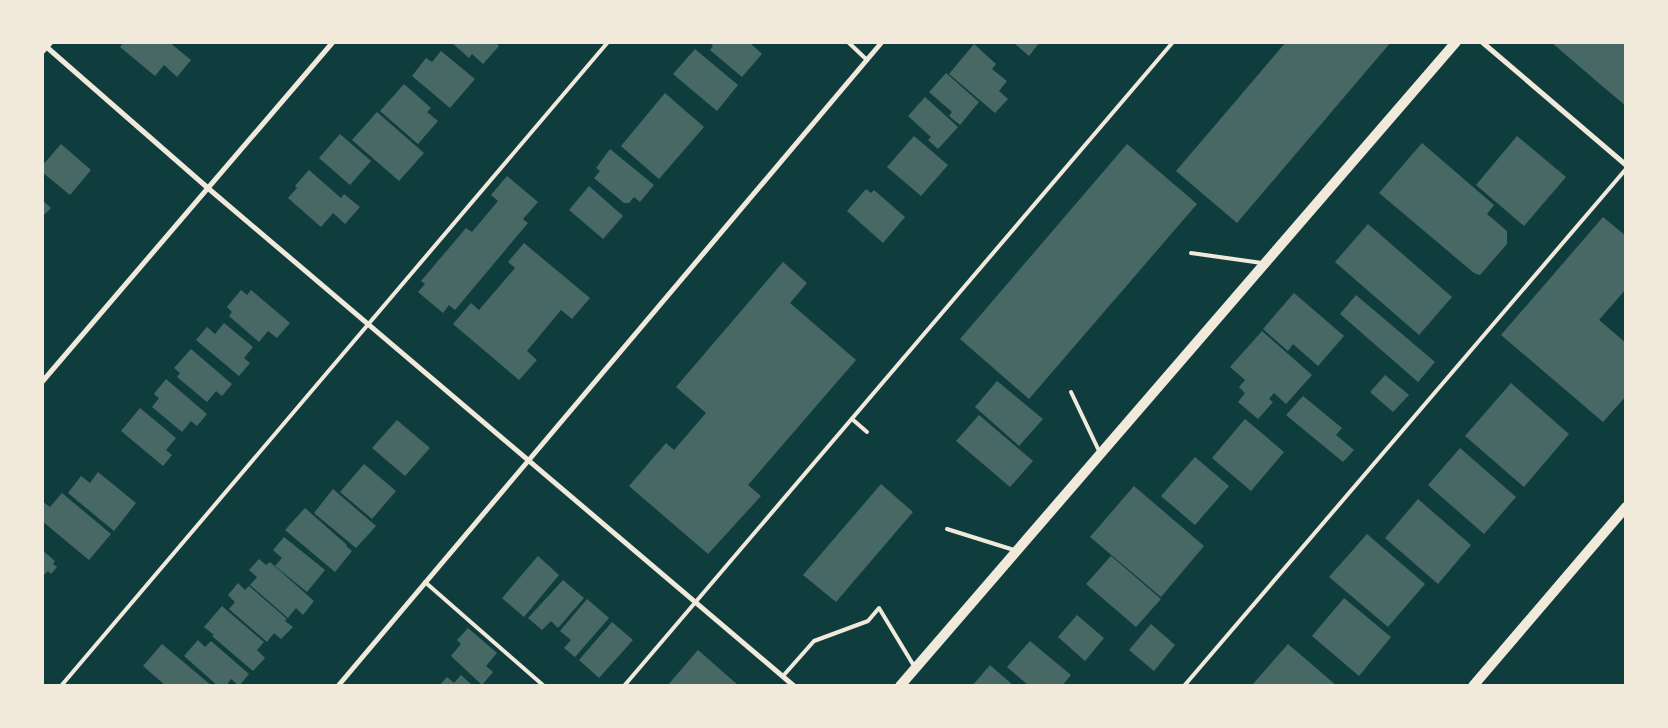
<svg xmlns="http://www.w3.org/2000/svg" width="1668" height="728" viewBox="0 0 1668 728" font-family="'Fira Sans',sans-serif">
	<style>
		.building { fill: #486865 }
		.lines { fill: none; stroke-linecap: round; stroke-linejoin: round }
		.service { stroke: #f1e9da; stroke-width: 4 }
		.minor { stroke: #f1e9da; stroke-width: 5 }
		.secondary { stroke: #f1e9da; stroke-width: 10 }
	</style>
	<rect width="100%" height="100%" fill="#0f3d3e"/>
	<g class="building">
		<path d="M124,42H169L191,60L177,77L164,65L155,76L120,47Z"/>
		<path d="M451,42H495L499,46L483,64L472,54L469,58Z"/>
		<path d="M709,42H749L762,54L742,77L710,50L713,46Z"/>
		<path d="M1013,42H1040L1029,56Z"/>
		<path d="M1286,42H1391L1237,223L1176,171Z"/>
		<path d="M1551,42H1626V106L1601,85Z"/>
		<path d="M974,44L996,64L992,69L1007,81L999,91L1008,99L995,113L949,74Z"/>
		<path d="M695,49L738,85L717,111L673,74Z"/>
		<path d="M441,51L475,79L450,108L412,76L426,58L432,62Z"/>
		<path d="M946,73L979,102L960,125L949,116L952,112L929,92Z"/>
		<path d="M404,84L431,108L427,112L438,121L418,144L380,111Z"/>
		<path d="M665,93L704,127L659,179L621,146Z"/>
		<path d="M925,97L958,127L938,149L928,140L931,137L908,116Z"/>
		<path d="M377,112L424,153L399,181L352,140Z"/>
		<path d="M340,134L371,161L350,185L319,158Z"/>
		<path d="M914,136L948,165L921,196L887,167Z"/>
		<path d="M1517,136L1566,177L1524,226L1476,185Z"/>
		<path d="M1422,143L1494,205L1487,214L1507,231V244L1480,275L1474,273L1379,193Z"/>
		<path d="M61,144L91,170L70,195L42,172V166Z"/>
		<path d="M1127,144L1197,204L1029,399L960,339Z"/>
		<path d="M610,149L654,185L640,202L634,197L629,203H624L594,178L600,171L596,168Z"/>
		<path d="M309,170L341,198L344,194L360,207L345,224L333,213L321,227L288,198L297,188L295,186Z"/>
		<path d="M507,176L538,202L523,219L528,223L455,310L449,305L443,313L418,292L425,284L421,281L466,228L472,232L498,201L491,195Z"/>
		<path d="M589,186L623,216L603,239L569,210Z"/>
		<path d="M866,189L871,193L874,190L905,217L883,243L847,211Z"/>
		<path d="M42,200L51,208L42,217Z"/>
		<path d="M1603,217L1626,236V289L1599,320L1626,343V396L1603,422L1501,335Z"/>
		<path d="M1368,224L1452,297L1419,335L1335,262Z"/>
		<path d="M524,243L590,298L572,319L561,310L527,351L537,360L519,380L453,324L471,303L479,310L515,268L508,262Z"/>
		<path d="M783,262L807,283L790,303L856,360L748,485L761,496L708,554L629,486L666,443L674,450L706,413L676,387Z"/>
		<path d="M241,290L247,295L251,290L290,323L277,338L268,331L259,342L229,316L232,312L227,307Z"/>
		<path d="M1294,293L1344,336L1318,366L1293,344L1288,351L1263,329Z"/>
		<path d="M1356,295L1435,362L1418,382L1340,314Z"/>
		<path d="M224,323L253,347L244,358L250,363L239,376L196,340L207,327L215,334Z"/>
		<path d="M1262,331L1312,375L1286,404L1274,393L1269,399L1273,402L1258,419L1238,402L1245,393L1239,387L1245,380L1230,367Z"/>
		<path d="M191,349L232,384L222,396L216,391L207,402L177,377L180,373L174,368Z"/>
		<path d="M1385,375L1409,395L1393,412L1370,392Z"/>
		<path d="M166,379L207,414L197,426L191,421L182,432L152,407L159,398L154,394Z"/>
		<path d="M997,381L1043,419L1019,446L975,407Z"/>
		<path d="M1511,383L1569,434L1524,487L1465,436Z"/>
		<path d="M1303,396L1342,428L1336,435L1354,450L1343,462L1286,415Z"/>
		<path d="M140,408L176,438L166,450L172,455L163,466L121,431Z"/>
		<path d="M979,415L1033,461L1010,487L956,441Z"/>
		<path d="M1245,419L1284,452L1251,491L1212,458Z"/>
		<path d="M397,420L430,448L405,476L372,448Z"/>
		<path d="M1460,448L1516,497L1484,534L1428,485Z"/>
		<path d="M1195,457L1229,486L1195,525L1161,496Z"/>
		<path d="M364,464L396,491L372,519L340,492Z"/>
		<path d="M98,472L136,503L114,531L68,493L81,476L90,483Z"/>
		<path d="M881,484L913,512L836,602L803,575Z"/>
		<path d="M1134,486L1204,546L1161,597L1090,537Z"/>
		<path d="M333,489L376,526L356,548L314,513Z"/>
		<path d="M62,493L111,534L89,560L42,521V501L50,507Z"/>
		<path d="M1418,499L1471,545L1438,584L1385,538Z"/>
		<path d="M305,508L347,545L346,546L352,551L335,572L285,530Z"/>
		<path d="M1367,534L1425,584L1388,627L1329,577Z"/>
		<path d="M284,537L325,570L307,592L275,566L282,558L273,550Z"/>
		<path d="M42,550L55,561L53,564L57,567L51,574L48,571L42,577Z"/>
		<path d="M538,556L559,575L524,617L502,598Z"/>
		<path d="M1111,556L1161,599L1136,627L1086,584Z"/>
		<path d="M259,559L266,565L270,562L314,601L303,615L296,608L288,618L250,585L257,577L249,570Z"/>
		<path d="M563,580L584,598L558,628L551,621L542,630L528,618Z"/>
		<path d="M238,583L245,590L249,586L287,619L285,621L293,627L281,639L274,633L267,642L229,609L235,602L228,595Z"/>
		<path d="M1344,598L1391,637L1359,676L1312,636Z"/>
		<path d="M587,599L609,618L575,657L564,648L571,640L560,631Z"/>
		<path d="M222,606L264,642L257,650L265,658L253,671L212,636L214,635L204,627Z"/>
		<path d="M1077,615L1104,638L1085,661L1058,637Z"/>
		<path d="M612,622L633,640L599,678L579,660Z"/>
		<path d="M1151,624L1175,645L1154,671L1129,650Z"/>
		<path d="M468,628L497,653L486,666L493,672L482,685L451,656L461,644L457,640Z"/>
		<path d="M198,640L205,647L211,641L249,674L239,686L231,679L226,686H218L184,656Z"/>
		<path d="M1030,641L1071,675L1062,686H1029L1007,667Z"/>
		<path d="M162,644L212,686H166L143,666Z"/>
		<path d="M1288,644L1337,686L1253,684Z"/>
		<path d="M698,650L739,686H667Z"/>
		<path d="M990,665L1014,686H972Z"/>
		<path d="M461,675L473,686H439L447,677L454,683Z"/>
	</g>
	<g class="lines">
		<g class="service">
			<path d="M848,42L867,60"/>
			<path d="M42,53L52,42"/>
			<path d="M1191,253L1262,263"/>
			<path d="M1071,392L1100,453"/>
			<path d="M852,419L867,432"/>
			<path d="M947,529L1014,550"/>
			<path d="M425,582L544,686"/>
			<path d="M783,676L814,641L868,621L879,608L914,666"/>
			<path d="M61,686L608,42"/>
			<path d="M624,686L1173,42"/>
			<path d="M1184,686L1626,169"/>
		</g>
		<g class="minor">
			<path d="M1482,42L1626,165"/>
			<path d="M42,43L209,189L794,686"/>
			<path d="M42,382L333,42"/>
			<path d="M338,686L882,42"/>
		</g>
		<g class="secondary">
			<path d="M900,686L1456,42"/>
			<path d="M1473,686L1626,507"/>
		</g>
	</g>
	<rect width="1668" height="728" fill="none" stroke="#f1e9da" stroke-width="88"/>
</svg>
